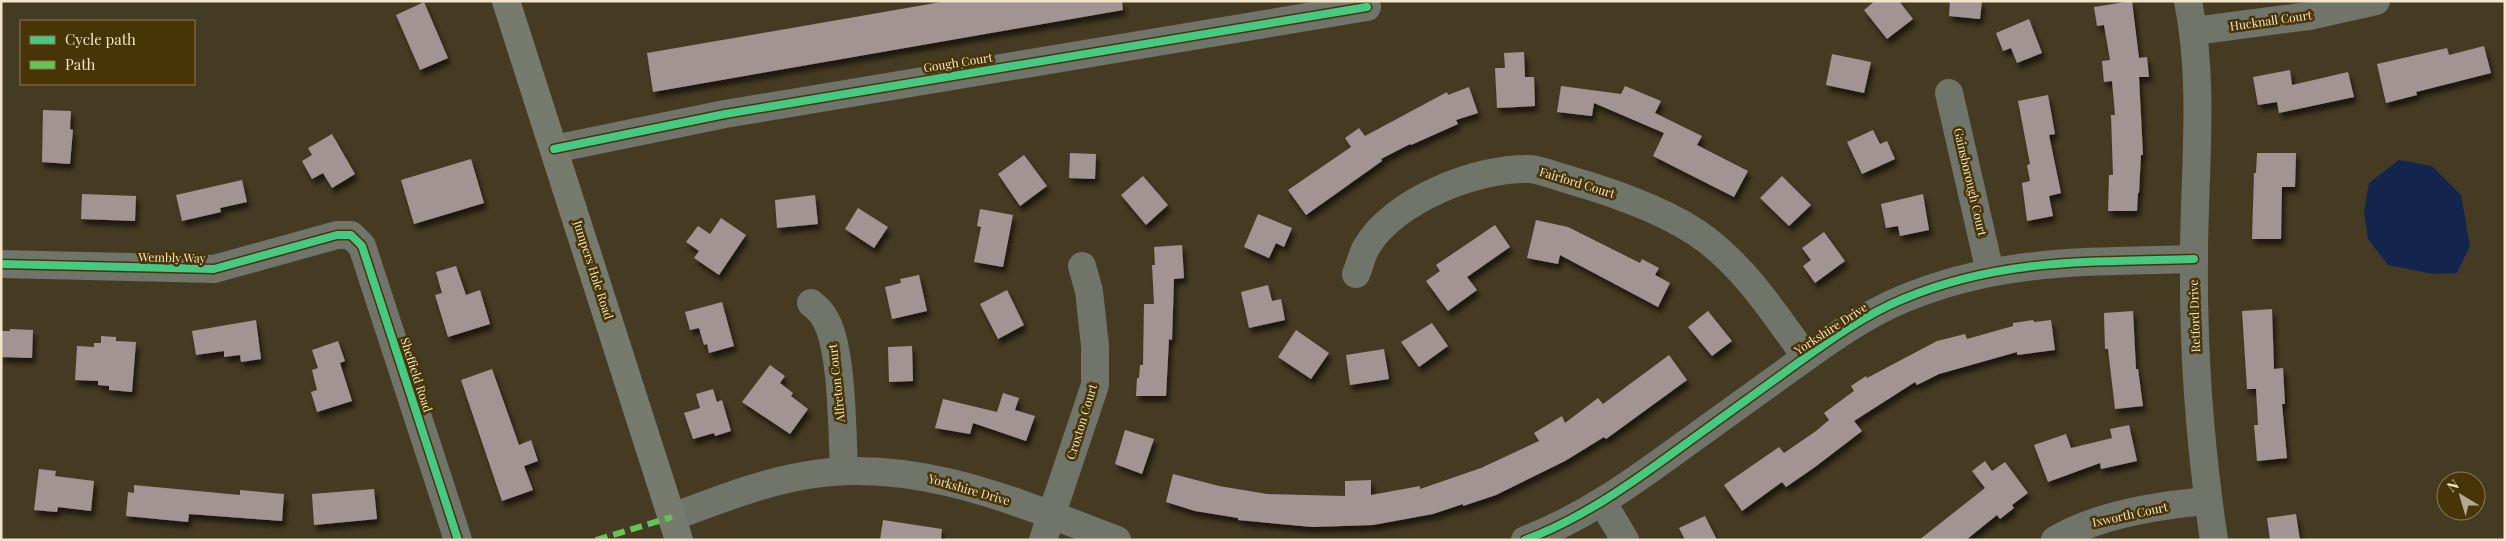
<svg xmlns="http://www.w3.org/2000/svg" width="2506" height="541" viewBox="0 0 2506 541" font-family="'Playfair Display',serif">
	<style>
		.water { fill: #14254d }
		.building { fill: #a19492; filter: url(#shadow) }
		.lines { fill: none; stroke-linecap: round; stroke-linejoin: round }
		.minor { stroke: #707469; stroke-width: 28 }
		.major { stroke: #777b6d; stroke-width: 28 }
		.quiet { stroke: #66c356; stroke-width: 6; stroke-dasharray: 12 6; stroke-linecap: butt }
		.cycleway-casing { stroke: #483507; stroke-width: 11 }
		.cycleway { stroke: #46c982; stroke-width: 8 }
		.labels { text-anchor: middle; stroke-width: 5; stroke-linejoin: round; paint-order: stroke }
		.street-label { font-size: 12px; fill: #f3e5c9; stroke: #483507 }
	</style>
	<defs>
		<filter id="shadow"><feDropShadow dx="3" dy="5.5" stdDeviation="2.5" flood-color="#0009"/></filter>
	</defs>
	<rect width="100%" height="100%" fill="#453a22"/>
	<path class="water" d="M2399,160L2432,166L2461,195L2470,246L2457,273L2433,274L2388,265L2368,239L2364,212L2369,183Z"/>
	<g class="building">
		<path d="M947,1H1122L1123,10L653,92L647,53Z"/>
		<path d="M1875,1H1899L1913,19L1887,39L1864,10Z"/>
		<path d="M1950,1H1982L1980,19L1949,16Z"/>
		<path d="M2132,1L2139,58L2147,57L2149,77H2139L2143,155H2141L2139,193H2138L2137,211H2108L2109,175H2113L2111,115H2115L2112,81L2104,82L2102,61L2110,60L2104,25L2097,26L2094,7Z"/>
		<path d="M424,2L448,58L420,70L396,15Z"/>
		<path d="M2029,19L2042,53L2017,63L2011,48L2003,51L1996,33Z"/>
		<path d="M2484,46L2491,73L2416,92L2417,95L2386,103L2377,64L2447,48L2449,55Z"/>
		<path d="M1524,52L1525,77H1534L1535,106L1497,108L1495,68H1505L1504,53Z"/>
		<path d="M1832,54L1871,62L1864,93L1826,85Z"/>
		<path d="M2290,70L2292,85L2348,72L2354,97L2279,113L2277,102L2258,105L2253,77Z"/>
		<path d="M1561,86L1621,94L1625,86L1661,101L1655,113L1702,136L1697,145L1748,171L1734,197L1653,156L1664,133L1594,103L1592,116L1557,112Z"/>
		<path d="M1469,87L1478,113L1456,120L1458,124L1411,145L1410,144L1381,159L1382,161L1306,215L1288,190L1351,147L1345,138L1359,128L1365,136L1447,92L1448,95Z"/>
		<path d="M2048,95L2055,134L2049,135L2061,193L2049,196L2053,216L2027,221L2022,183L2030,181L2027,165L2030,164L2018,101Z"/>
		<path d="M43,110L71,111L70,129L73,130L70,164L42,162Z"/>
		<path d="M1873,130L1880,144L1887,141L1895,159L1862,174L1847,142Z"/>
		<path d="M332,134L355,174L332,188L323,173L312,179L302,161L312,155L308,148Z"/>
		<path d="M1070,153L1096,154L1095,179L1069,178Z"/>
		<path d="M2257,153H2296L2295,187H2282L2281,239H2252L2254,173H2256Z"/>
		<path d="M1024,155L1047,186L1020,206L998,174Z"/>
		<path d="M471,159L484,203L414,224L401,180Z"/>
		<path d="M1143,176L1168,205L1146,225L1121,195Z"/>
		<path d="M1782,176L1811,205L1789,226L1760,198Z"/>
		<path d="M242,180L247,202L220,208L221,212L182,221L176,195Z"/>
		<path d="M82,194L136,196L135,221L81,219Z"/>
		<path d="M1923,194L1929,230L1900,236L1898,226L1886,228L1881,204Z"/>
		<path d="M815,195L818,224L777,228L775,200Z"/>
		<path d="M858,208L888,227L874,248L845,229Z"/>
		<path d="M980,209L1013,215L1003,267L974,262L981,227L977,226Z"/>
		<path d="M1258,214L1292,228L1284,247L1276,243L1269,258L1244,247Z"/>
		<path d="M721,218L746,235L719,275L694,258L699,251L686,242L698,226L710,234Z"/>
		<path d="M1536,220L1568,227L1640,263L1642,259L1659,268L1655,275L1670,283L1658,307L1560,255L1558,264L1527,258Z"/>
		<path d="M1495,225L1510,247L1467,277L1477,290L1448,311L1426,281L1440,271L1436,265Z"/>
		<path d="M1824,232L1845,261L1815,283L1803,266L1811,260L1802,248Z"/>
		<path d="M1182,245L1184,278L1174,279L1172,340L1169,339L1166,396H1136L1137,378H1139L1140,365H1143L1144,304H1154L1152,265H1155L1154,247Z"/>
		<path d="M456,266L466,295L480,290L490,324L448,337L435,295L442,293L436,272Z"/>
		<path d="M919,275L927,311L892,319L885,287L901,283L900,279Z"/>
		<path d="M1268,285L1272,301L1281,299L1285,320L1249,328L1241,292Z"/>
		<path d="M1007,290L1024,325L998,339L980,304Z"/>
		<path d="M722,302L734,346L709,353L707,344L704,345L699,328L690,330L685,312Z"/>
		<path d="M2272,309L2274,369L2283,368L2285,404H2282L2287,458L2257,461L2254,425H2258L2256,389H2247L2242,311Z"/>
		<path d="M1708,311L1732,341L1712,356L1688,327Z"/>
		<path d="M2133,311L2136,369H2138L2143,406L2115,409L2108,349H2105L2104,313Z"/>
		<path d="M256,320L261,359L241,362L240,355L224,357V351L196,355L192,331Z"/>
		<path d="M2033,320L2034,322L2051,320L2055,350L2017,355V352L1939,374L1917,385L1915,382L1854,421L1862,431L1815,467L1786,487L1782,482L1742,511L1724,485L1779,447L1784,453L1816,431L1829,420L1824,413L1854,391L1851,386L1866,376L1867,378L1937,341L1965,334L1967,339L2013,326V323Z"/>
		<path d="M1432,323L1448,346L1419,367L1401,342Z"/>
		<path d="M10,329L33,330L32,358L1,357V331H10Z"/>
		<path d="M1296,330L1329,353L1311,379L1278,357Z"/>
		<path d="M101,336L116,337V341L136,342L132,392L109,390V386L98,385V381L75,380L77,346L94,347V343H101Z"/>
		<path d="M338,341L345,361L340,363L352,401L317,412L311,392L317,390L312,370L318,368L312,350Z"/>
		<path d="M912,346L913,381L889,382L888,347Z"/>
		<path d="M1384,349L1389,379L1350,385L1346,355Z"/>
		<path d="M1669,355L1687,380L1606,439L1604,437L1565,461L1496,495L1463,506V504L1433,514L1373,525L1312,527L1238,520V518L1195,511L1166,502L1173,474L1219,486L1267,494L1345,496V481L1371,480V495L1420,486V489L1481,468L1539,441L1534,433L1562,416L1565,423L1598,398L1603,404Z"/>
		<path d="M770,365L785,376L780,383L793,393L791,396L808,409L790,434L742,402Z"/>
		<path d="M492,369L519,445L531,440L538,461L524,466L533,490L502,501L461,380Z"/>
		<path d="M713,389L717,402L722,400L731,431L715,436L714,433L693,439L684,413L700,408L696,394Z"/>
		<path d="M1003,393L1019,398L1015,410L1035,416L1026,441L973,423L970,434L935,428L943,399L997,412Z"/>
		<path d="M2129,425L2137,461L2101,469L2100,463L2048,482L2034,445L2066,434L2071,448L2112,438L2110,429Z"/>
		<path d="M1125,430L1154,439L1142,474L1115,464Z"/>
		<path d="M1985,461L1992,471L2005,462L2028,493L2012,505L2014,508L2000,519L1997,515L1966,540H1919L1985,488L1972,471Z"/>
		<path d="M39,469L56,471L55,476L94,481L91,511L58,507L57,512L34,510Z"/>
		<path d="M134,485L240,495V490L284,494L282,521L189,514L188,522L126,516L128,492L134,493Z"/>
		<path d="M374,489L377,519L314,525L312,494Z"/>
		<path d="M2296,514L2300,540H2270L2267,518Z"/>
		<path d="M1705,516L1717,540H1685L1679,528Z"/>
		<path d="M883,520L942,529L941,540H880Z"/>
	</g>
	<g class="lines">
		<g class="minor">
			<path d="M2188,1C2205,85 2194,173 2194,257C2193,351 2200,447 2214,540"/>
			<path d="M2194,31L2309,16L2376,1"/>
			<path d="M1949,93L1990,272"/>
			<path d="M554,149L725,114L1367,7"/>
			<path d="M1,264L214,269L337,235H351L362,246L458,540"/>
			<path d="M1356,274C1360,265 1362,254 1367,246C1394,200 1479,167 1530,169C1541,170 1553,175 1563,178C1609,191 1670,211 1708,241C1749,273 1776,316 1806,357"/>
			<path d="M811,303C815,307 821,311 824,317C843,346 842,433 844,470"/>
			<path d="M1603,503L1625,540"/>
			<path d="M672,517C714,502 757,484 802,476C911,455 1017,502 1117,540"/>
			<path d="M1043,540L1095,385V346L1089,291L1082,266"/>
			<path d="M1525,540C1581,519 1629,485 1677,450C1714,423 1751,397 1788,370C1824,344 1862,316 1903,299C2001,258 2091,262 2194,259"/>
			<path d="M2055,540C2097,515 2160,505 2208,501"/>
		</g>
		<path class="major" d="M506,1L679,540"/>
		<path class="quiet" d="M596,540L672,517"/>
		<g class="cycleway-casing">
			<g id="cycleway">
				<path d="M554,149L725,114L1367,7"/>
				<path d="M1,264L214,269L337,235H351L362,246L458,540"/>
				<path d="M1525,540C1581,519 1629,485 1677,450C1714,423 1751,397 1788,370C1824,344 1862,316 1903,299C2001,258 2091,262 2194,259"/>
			</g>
		</g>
		<use href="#cycleway" class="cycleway"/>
	</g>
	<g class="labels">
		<g class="street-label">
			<text transform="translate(2271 21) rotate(-8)" y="4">Hucknall Court</text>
			<text transform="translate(958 63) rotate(-9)" y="4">Gough Court</text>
			<text transform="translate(1970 182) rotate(77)" y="4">Gainsborough Court</text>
			<text transform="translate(1577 183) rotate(17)" y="4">Fairford Court</text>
			<text transform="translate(172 258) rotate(1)" y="4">Wembly Way</text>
			<text transform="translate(593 270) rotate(72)" y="4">Jumpers Hole Road</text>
			<text transform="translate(2195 316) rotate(-92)" y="4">Retford Drive</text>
			<text transform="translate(1831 329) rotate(-33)" y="4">Yorkshire Drive</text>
			<text transform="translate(416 375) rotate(72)" y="4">Sheffield Road</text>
			<text transform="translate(837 383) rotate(-96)" y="4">Alfreton Court</text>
			<text transform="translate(1082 422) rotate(-73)" y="4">Croxton Court</text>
			<text transform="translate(969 490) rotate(16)" y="4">Yorkshire Drive</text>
			<text transform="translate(2130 515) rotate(-12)" y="4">Ixworth Court</text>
		</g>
	</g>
	<rect width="2506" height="541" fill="none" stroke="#f3e5c9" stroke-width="5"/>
	<rect x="20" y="20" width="175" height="65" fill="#483507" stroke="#8c7b55"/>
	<rect x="30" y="36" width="25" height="8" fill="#46c982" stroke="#8c7b55"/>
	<text x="65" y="45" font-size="15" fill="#f3e5c9">Cycle path</text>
	<rect x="30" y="61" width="25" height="8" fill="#66c356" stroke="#8c7b55"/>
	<text x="65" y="70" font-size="15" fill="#f3e5c9">Path</text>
	<g transform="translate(2461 496) rotate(322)"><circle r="24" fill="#483507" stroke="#8c7b55"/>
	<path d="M0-4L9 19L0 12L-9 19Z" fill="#b6a98f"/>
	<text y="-8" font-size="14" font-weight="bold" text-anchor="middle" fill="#f3e5c9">N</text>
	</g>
</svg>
